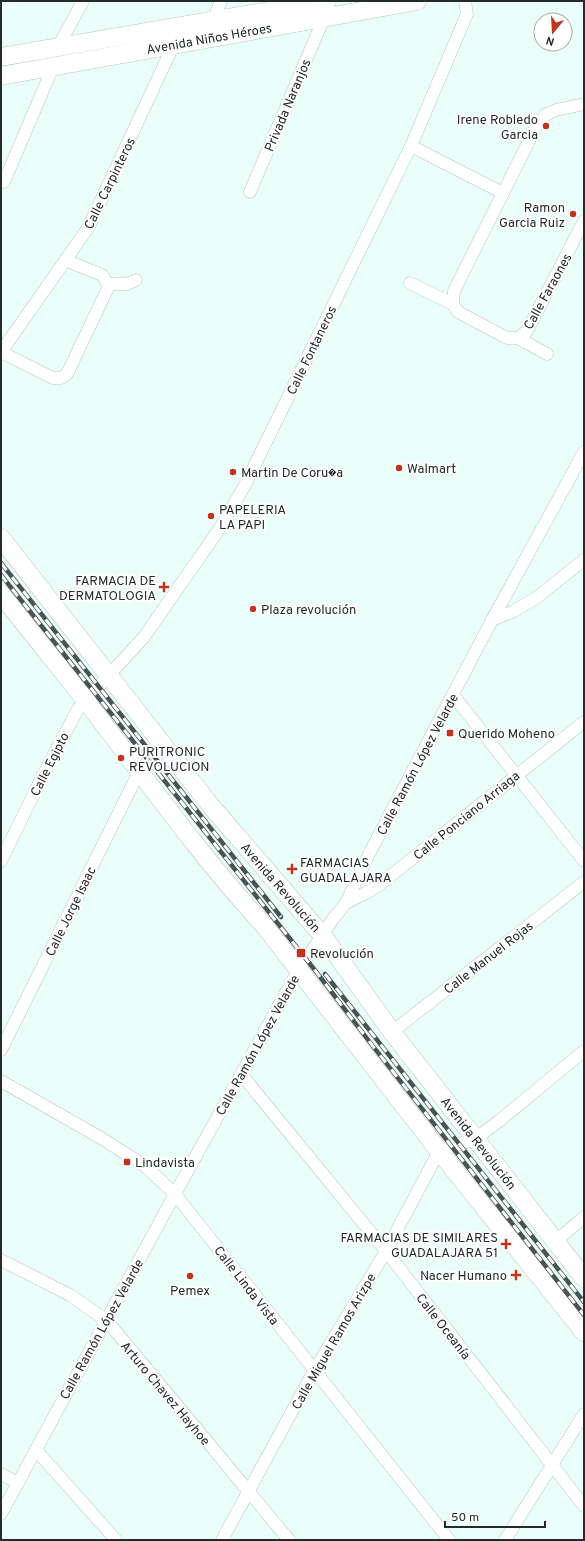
<svg xmlns="http://www.w3.org/2000/svg" width="585" height="1541" viewBox="0 0 585 1541" font-family="Overpass,sans-serif">
	<style>
		.lines { fill: none; stroke-linecap: round; stroke-linejoin: round }
		.minor-casing { stroke: #b4c7c3; stroke-width: 13 }
		.primary-casing { stroke: #b4c7c3; stroke-width: 19 }
		.minor { stroke: #fff; stroke-width: 12 }
		.primary { stroke: #fff; stroke-width: 18 }
		.rail-casing { stroke: #4a5352; stroke-width: 4.5 }
		.rail { stroke: #fff; stroke-width: 3; stroke-dasharray: 9; stroke-linecap: butt }
		.poi-dot { fill: #bf341d; stroke: #fff; stroke-width: 1.5 }
		.labels { text-anchor: middle; stroke-width: 4; stroke-linejoin: round; paint-order: stroke }
		.street-label { font-size: 13px; fill: #242b2a; stroke: #fff }
		.poi-label { font-size: 13px; fill: #242b2a; stroke: #fff; text-anchor: start }
	</style>
	<rect width="100%" height="100%" fill="#eafefa"/>
	<g class="lines">
		<g class="minor-casing">
			<g id="minor">
				<path d="M211,25L221,1"/>
				<path d="M58,47L83,1"/>
				<path d="M411,146L503,193"/>
				<path d="M4,182L53,67"/>
				<path d="M250,192L324,18"/>
				<path d="M410,283L453,304L458,312L507,338H518L547,354"/>
				<path d="M108,284H127L136,280"/>
				<path d="M453,304L454,291L537,125L545,115L556,110L584,104"/>
				<path d="M518,338L527,331L584,221"/>
				<path d="M1,352L88,228L174,44"/>
				<path d="M1,352L53,378H61L67,374L107,290L108,284L102,275L65,260"/>
				<path d="M492,620L514,611L536,598L584,560"/>
				<path d="M453,695L584,861"/>
				<path d="M1,861L42,777L78,709L144,637L220,528L245,485L411,146L467,14L465,1"/>
				<path d="M346,903L364,894L379,885L584,722"/>
				<path d="M392,1032L584,882"/>
				<path d="M1,1050L139,772"/>
				<path d="M241,1074L386,1251L584,1506"/>
				<path d="M1,1081L101,1138L145,1166L175,1194L449,1540"/>
				<path d="M555,1242L584,1217"/>
				<path d="M1,1260L70,1295L107,1321L289,1540"/>
				<path d="M36,1450L116,1540"/>
				<path d="M1,1474L18,1483"/>
				<path d="M1,1514L175,1194L298,971L333,919L346,903L368,856L492,620L584,452"/>
				<path d="M222,1540L314,1371L386,1251L439,1151L475,1139L499,1121L584,1051"/>
				<path d="M505,1540L584,1414"/>
			</g>
		</g>
		<g class="primary-casing">
			<g id="primary">
				<path d="M1,57L327,1"/>
				<path d="M1,76L417,1"/>
				<path d="M1,538L211,806L323,936L392,1032L584,1278"/>
				<path d="M1,594C29,630 58,665 86,701C144,776 199,855 263,924L439,1151L584,1332"/>
			</g>
		</g>
		<use href="#minor" class="minor"/>
		<use href="#primary" class="primary"/>
		<g class="rail-casing">
			<g id="rail">
				<path d="M1,563L281,917"/>
				<path d="M1,575L314,969L372,1045L584,1315"/>
				<path d="M325,974L584,1302"/>
			</g>
		</g>
		<use href="#rail" class="rail"/>
	</g>
	<g class="poi-dot">
		<circle cx="546" cy="126" r="4"/>
		<circle cx="573" cy="214" r="4"/>
		<circle cx="399" cy="468" r="4"/>
		<circle cx="233" cy="472" r="4"/>
		<circle cx="211" cy="516" r="4"/>
		<path d="M162 581h4v4h4v4h-4v4h-4v-4h-4v-4h4z"/>
		<circle cx="253" cy="609" r="4"/>
		<rect x="446" y="729" width="8" height="8" rx="2"/>
		<circle cx="121" cy="758" r="4"/>
		<path d="M290 863h4v4h4v4h-4v4h-4v-4h-4v-4h4z"/>
		<rect x="296" y="948" width="10" height="10" rx="2"/>
		<rect x="123" y="1158" width="8" height="8" rx="2"/>
		<path d="M504 1238h4v4h4v4h-4v4h-4v-4h-4v-4h4z"/>
		<path d="M514 1269h4v4h4v4h-4v4h-4v-4h-4v-4h4z"/>
		<circle cx="190" cy="1276" r="4"/>
	</g>
	<g class="labels">
		<g class="street-label">
			<text transform="translate(209 38) rotate(-10)" y="5">Avenida Niños Héroes</text>
			<text transform="translate(287 105) rotate(-67)" y="5">Privada Naranjos</text>
			<text transform="translate(109 183) rotate(-64)" y="5">Calle Carpinteros</text>
			<text transform="translate(547 291) rotate(-61)" y="5">Calle Faraones</text>
			<text transform="translate(311 350) rotate(-64)" y="5">Calle Fontaneros</text>
			<text transform="translate(49 764) rotate(-63)" y="5">Calle Egipto</text>
			<text transform="translate(417 764) rotate(-62)" y="5">Calle Ramón López Velarde</text>
			<text transform="translate(466 815) rotate(-39)" y="5">Calle Ponciano Arriaga</text>
			<text transform="translate(281 887) rotate(49)" y="5">Avenida Revolución</text>
			<text transform="translate(70 911) rotate(-64)" y="5">Calle Jorge Isaac</text>
			<text transform="translate(488 957) rotate(-38)" y="5">Calle Manuel Rojas</text>
			<text transform="translate(257 1045) rotate(-61)" y="5">Calle Ramón López Velarde</text>
			<text transform="translate(479 1143) rotate(52)" y="5">Avenida Revolución</text>
			<text transform="translate(247 1285) rotate(52)" y="5">Calle Linda Vista</text>
			<text transform="translate(444 1326) rotate(52)" y="5">Calle Oceanía</text>
			<text transform="translate(101 1329) rotate(-61)" y="5">Calle Ramón López Velarde</text>
			<text transform="translate(333 1341) rotate(-60)" y="5">Calle Miguel Ramos Arizpe</text>
			<text transform="translate(166 1393) rotate(50)" y="5">Arturo Chavez Hayhoe</text>
		</g>
		<g class="poi-label">
			<text x="538" y="124" text-anchor="end">Irene Robledo<tspan x="538" dy="15">Garcia</tspan></text>
			<text x="565" y="212" text-anchor="end">Ramon<tspan x="565" dy="15">Garcia Ruiz</tspan></text>
			<text x="407" y="473">Walmart</text>
			<text x="241" y="477">Martin De Coru�a</text>
			<text x="219" y="514">PAPELERIA<tspan x="219" dy="15">LA PAPI</tspan></text>
			<text x="156" y="585" text-anchor="end">FARMACIA DE<tspan x="156" dy="15">DERMATOLOGIA</tspan></text>
			<text x="261" y="614">Plaza revolución</text>
			<text x="458" y="738">Querido Moheno</text>
			<text x="129" y="756">PURITRONIC<tspan x="129" dy="15">REVOLUCION</tspan></text>
			<text x="300" y="867">FARMACIAS<tspan x="300" dy="15">GUADALAJARA</tspan></text>
			<text x="310" y="958">Revolución</text>
			<text x="135" y="1167">Lindavista</text>
			<text x="498" y="1242" text-anchor="end">FARMACIAS DE SIMILARES<tspan x="498" dy="15">GUADALAJARA 51</tspan></text>
			<text x="507" y="1280" text-anchor="end">Nacer Humano</text>
			<text x="190" y="1295" text-anchor="middle">Pemex</text>
		</g>
	</g>
	<rect width="585" height="1541" fill="none" stroke="#242b2a" stroke-width="4"/>
	<g transform="translate(553 32) rotate(198)"><circle r="19" fill="#ffffff" stroke="#a7aaaa"/>
	<path d="M0-3L7 15L0 10L-7 15Z" fill="#bf341d"/>
	<text y="-6" font-size="11" font-weight="bold" text-anchor="middle" fill="#242b2a">N</text>
	</g>
	<path d="M445 1521v6h100v-6" fill="none" stroke="#242b2a" stroke-width="2"/>
	<text x="451" y="1521" font-size="12" fill="#242b2a" stroke="#ffffff" stroke-width="3" paint-order="stroke">50 m</text>
</svg>
